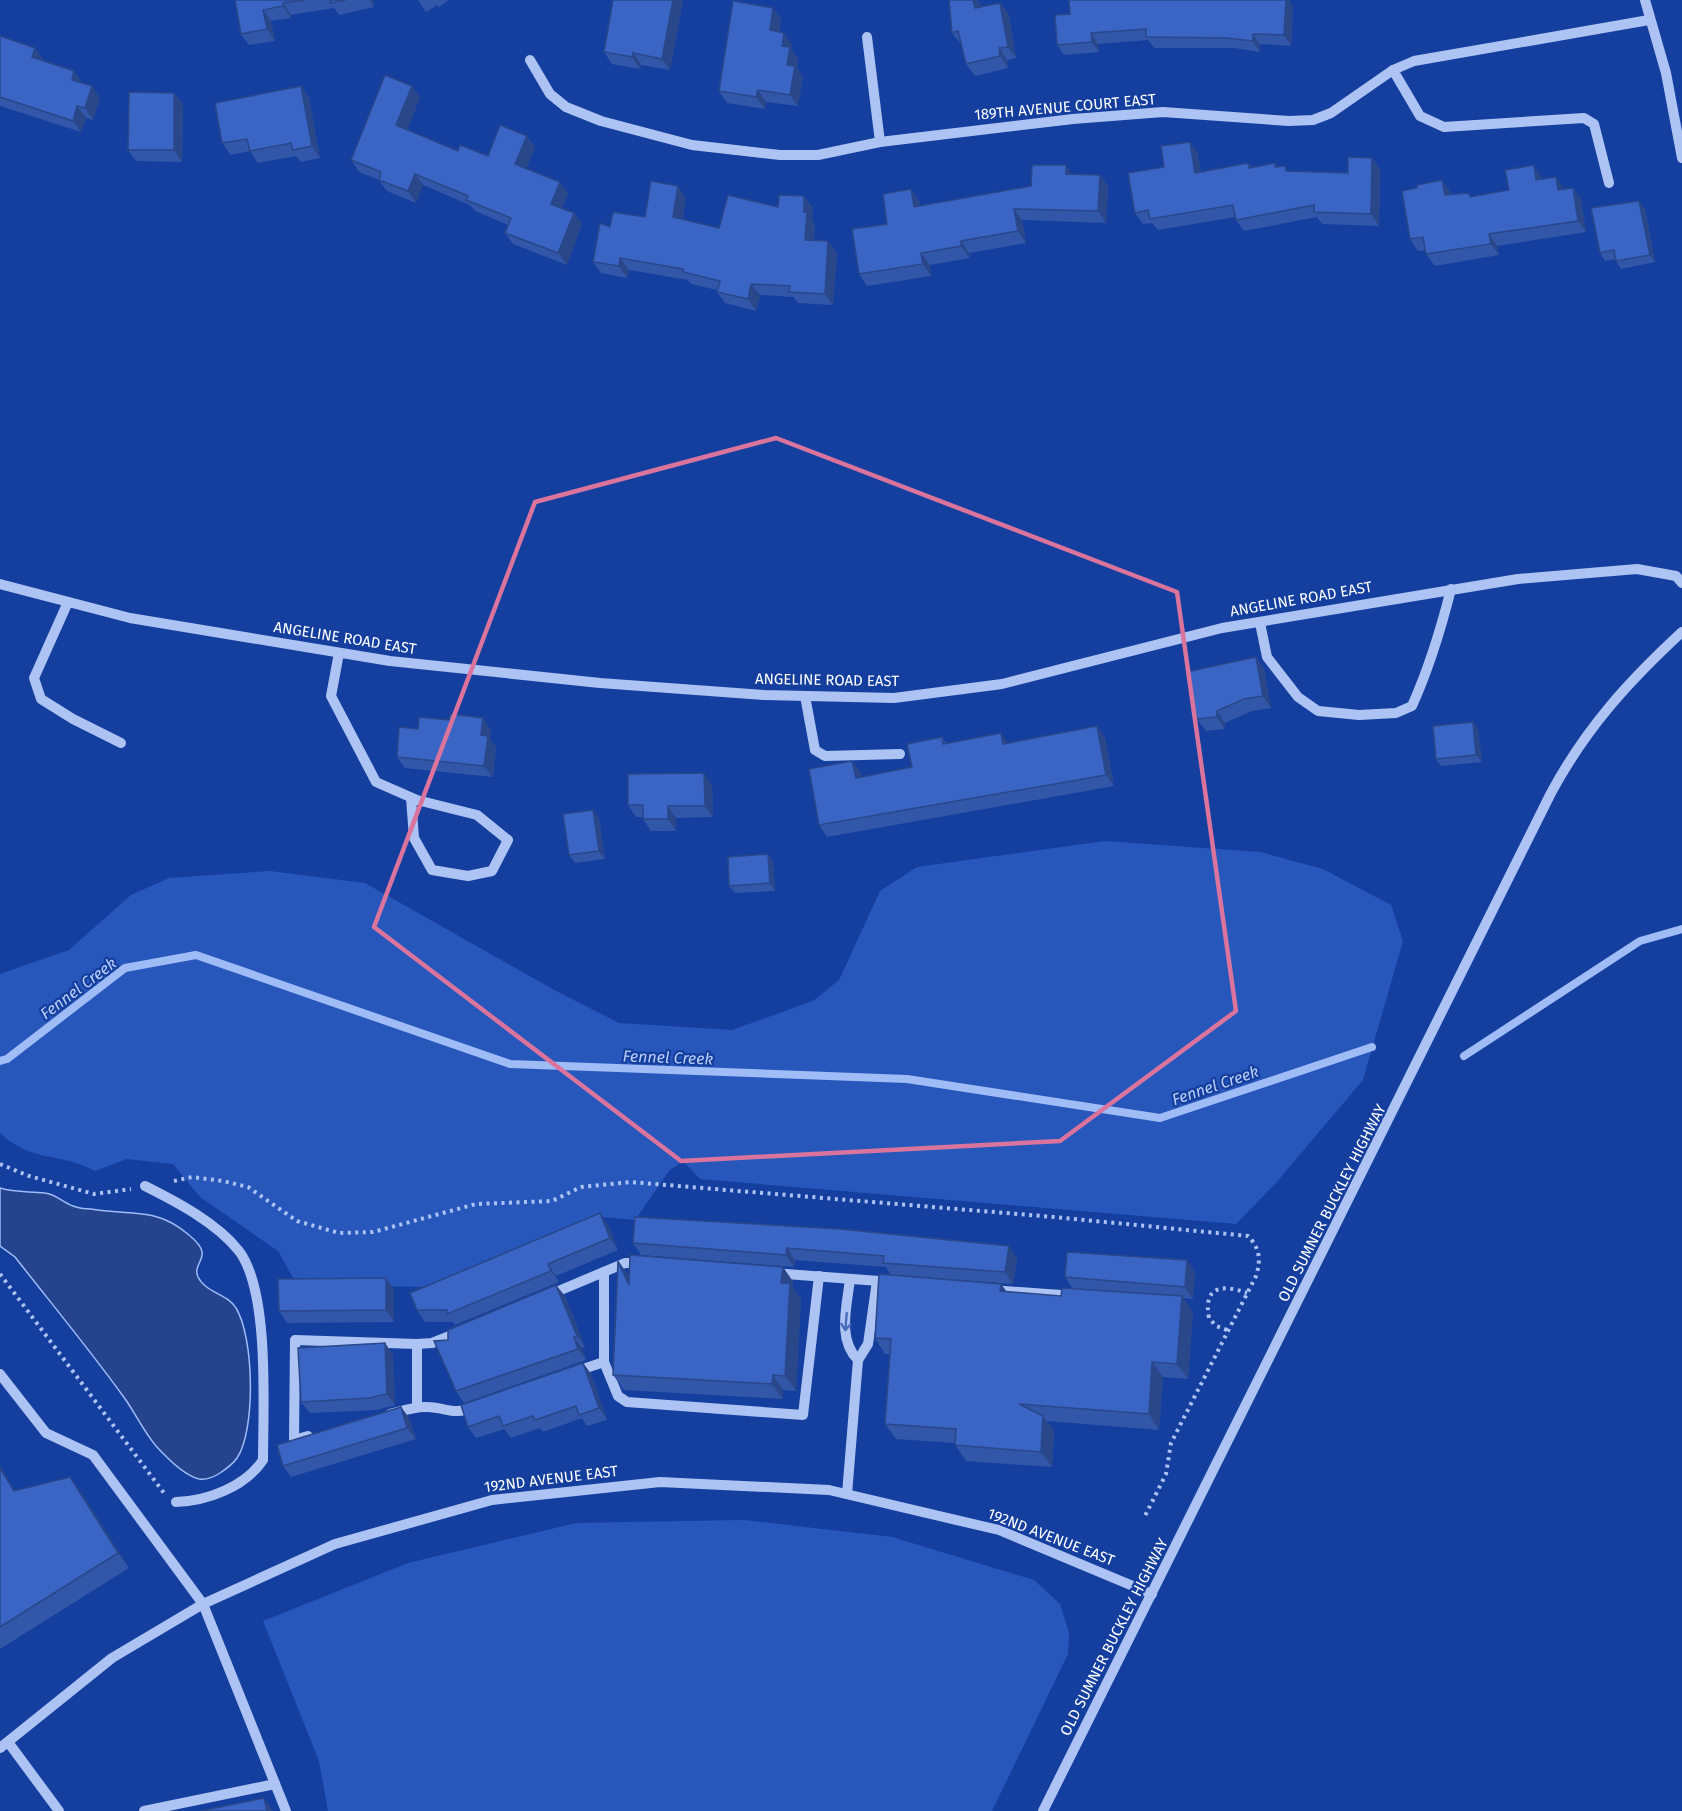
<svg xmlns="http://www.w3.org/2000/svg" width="1682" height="1811" viewBox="0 0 1682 1811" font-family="'Fira Sans',sans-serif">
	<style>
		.green { fill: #2857bc }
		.water { fill: #25448d; stroke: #9fbcf6; stroke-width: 1.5 }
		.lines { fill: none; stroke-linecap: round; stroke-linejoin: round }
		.stream { stroke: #9fbcf6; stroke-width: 8 }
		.path { stroke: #adc3f3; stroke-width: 4; stroke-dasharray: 3 4.5; stroke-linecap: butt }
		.minor { stroke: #adc3f3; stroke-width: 10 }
		.wall { fill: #3257a9 }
		.shaded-wall { fill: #294789 }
		.building { fill: #3a65c4; stroke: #294789; stroke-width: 1.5 }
		.oneway { stroke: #4a6dbc }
		.marked { fill: none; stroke: #da749d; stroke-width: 4.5; stroke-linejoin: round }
		.labels { text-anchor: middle; stroke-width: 4.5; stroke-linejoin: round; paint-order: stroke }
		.street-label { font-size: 15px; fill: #fff; stroke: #153f9e }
		.water-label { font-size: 16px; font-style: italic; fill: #bacef9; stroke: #153f9e }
	</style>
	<rect width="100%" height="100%" fill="#153f9e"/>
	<g class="green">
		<path d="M1105,841L1260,852L1323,869L1391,905L1403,941L1363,1080L1275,1184L1236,1224L700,1179L683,1161L669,1171L635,1220L602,1217L427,1287L297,1285L278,1251L200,1197L173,1164L127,1159L95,1171C60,1152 32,1163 0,1133V974L69,950L131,895L169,878L270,871L365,883L558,992L619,1023L732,1030L813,1001L839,980L880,891L917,867Z"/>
		<path d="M744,1520L892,1537L1034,1580L1060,1604L1069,1633L1068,1654L992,1811H328L319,1761L263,1621L408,1563L576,1523Z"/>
	</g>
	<path class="water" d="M0,1188C16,1193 29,1191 45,1193C56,1194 63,1203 73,1206C78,1208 85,1209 91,1209C129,1216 156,1206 189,1235C217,1258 191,1261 198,1277C206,1293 228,1294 236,1308C254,1337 256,1430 237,1458C233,1464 226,1469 220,1473C214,1477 206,1480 199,1479C183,1475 166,1457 156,1446C143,1431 135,1412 123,1396C89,1349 51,1303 15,1257L0,1246Z"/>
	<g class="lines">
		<g class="stream">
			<path d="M1464,1056L1640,941L1682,929"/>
			<path d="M0,1061L7,1059L125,968L196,955L510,1064L907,1079L1160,1118L1372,1047"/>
		</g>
		<g class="path">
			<path d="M0,1164L29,1176L94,1194L131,1189"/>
			<path d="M174,1181L192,1177L223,1181L248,1187L297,1221L339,1233L373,1232L476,1204L552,1201L581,1187L630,1182L1054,1217L1248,1236C1260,1248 1261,1261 1256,1276L1171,1443L1166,1474L1144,1518"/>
			<path d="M0,1274L164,1493"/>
			<path d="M1227,1330L1216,1326L1209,1318C1203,1286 1222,1284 1247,1293"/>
		</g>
		<g class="minor">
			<path d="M1645,0L1666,73L1682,158"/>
			<path d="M867,37L880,142"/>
			<path d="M530,60L550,94L566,107L601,121L692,145L780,155H818L880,142L1073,119L1163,112L1289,121L1313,120L1331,113L1393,70L1414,61L1649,20"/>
			<path d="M1393,70L1420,116L1444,127L1584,118L1594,124L1609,183"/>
			<path d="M0,584L130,618L390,661L600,683L764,695L894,698L1002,684L1222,628L1518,579L1637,569L1676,576L1682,583"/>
			<path d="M68,602L34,678L41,699L73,719L121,743"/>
			<path d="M1260,623L1267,657L1298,697L1318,711L1359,715L1396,713L1412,706C1429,668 1441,629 1451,589"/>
			<path d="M339,653L331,696L376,782L417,800L477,815L508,840L492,871L468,876L432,870L414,838L411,798"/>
			<path d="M805,696L815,750L825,756L900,754"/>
			<path d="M145,1186C177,1202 217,1223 239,1251C270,1292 263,1409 263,1460C245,1487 207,1501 176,1502"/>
			<path d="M604,1272V1362"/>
			<path d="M773,1273L892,1282"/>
			<path d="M850,1279C847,1306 837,1339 858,1360"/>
			<path d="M991,1290L1075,1296"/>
			<path d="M549,1295L625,1263H644"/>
			<path d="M574,1372L604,1362L618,1396L627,1402L803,1415L819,1276"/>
			<path d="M0,1374L46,1433L93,1455L203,1604L286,1811"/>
			<path d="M417,1407V1344"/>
			<path d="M390,1414C402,1411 415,1406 428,1407C447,1408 453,1415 474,1408"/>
			<path d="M308,1436L294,1440L295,1340L417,1344L432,1343L460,1332"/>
			<path d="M847,1494L858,1360L868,1344L877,1281"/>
			<path d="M8,1742L59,1811"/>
			<path d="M0,1748L112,1658L203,1604L335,1544L492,1500L660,1482L829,1490L999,1530L1152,1594"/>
			<path d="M144,1811L275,1784"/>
			<path d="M1043,1811L1551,793C1586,728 1628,682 1682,632"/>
		</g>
	</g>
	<g class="wall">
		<path d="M235,0H373L374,7L339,15L334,8L291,15V18L271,21L275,41L249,45L241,34Z"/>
		<path d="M418,0H449L439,7L437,5L426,12Z"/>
		<path d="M683,0L670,70L641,65L640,69L612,64L604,52Z"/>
		<path d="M949,0H977L980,4L981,7L1000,3L1009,15L1016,58L1007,60L1008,68L975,76L966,64L961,44L952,33Z"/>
		<path d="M1293,7L1291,46L1260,44V52L1234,48H1154L1148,40L1098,44L1099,52L1064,55L1057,45L1055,15Z"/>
		<path d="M781,19L779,32L784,33L792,44L791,49L798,59L797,68L803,77L798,106L766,102L765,109L727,103L719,91Z"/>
		<path d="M0,36L35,48L43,59V61L74,71L83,83L100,98L93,120L86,118L81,132L0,106Z"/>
		<path d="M301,86L309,98L320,158L301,162L296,156L258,163L250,151L231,155L222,143Z"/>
		<path d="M412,86L420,97L407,130L458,151L488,156L527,136L535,147L526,169L560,182L568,193L562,208L574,213L582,224L567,265L513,244L505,233L508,225L475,211L470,205L423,185L416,203L387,191L379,180L359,172L351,160Z"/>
		<path d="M174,93L183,104L182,162L136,161L128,150Z"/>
		<path d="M1198,153L1201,172L1248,163L1252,168L1275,163L1277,167L1289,171L1348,173L1372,158L1380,169L1379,226L1322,224L1317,217L1244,231L1236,220L1235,217L1158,230L1152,223L1143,224L1135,213L1164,167Z"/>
		<path d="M1072,174L1100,175L1108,187L1106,223L1022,220L1026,243L969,253L970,258L930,265L931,276L867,286L859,274L887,224L911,189L919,201L920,206L1031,186Z"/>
		<path d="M1542,177V179L1564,189L1573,188L1581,199L1586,232L1497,246L1499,255L1435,266L1426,254V250L1418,251L1410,239L1417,188L1442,180L1450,192L1451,195L1472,197L1509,190Z"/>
		<path d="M804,196L813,208L812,219L815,224L814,240L837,253L833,305L798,303L793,297L760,295L756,311L725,303L717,292V290L691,284L688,280L629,270L627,278L601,273L593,262L610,227L645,217L686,198L682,219L719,228L778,207Z"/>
		<path d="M1645,209L1655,262L1621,269L1616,261L1615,259L1605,261L1600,253Z"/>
		<path d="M1256,657L1264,669L1271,708L1252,711L1225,723V729L1206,731L1197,719Z"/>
		<path d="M1097,726L1105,738L1114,786L827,837L819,825L861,772V777L912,767L942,737L946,743H1008Z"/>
		<path d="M418,729L491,730L490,740L496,747L493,777L405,768L397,757Z"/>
		<path d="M1478,729L1482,762L1441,766L1436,759Z"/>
		<path d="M712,785L713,817L676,818V831H651L643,819V817H636L628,805Z"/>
		<path d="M599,818L605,859L575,863L569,855Z"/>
		<path d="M768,854L773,862L775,891L735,893L729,886Z"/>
		<path d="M635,1217L1017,1258L1013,1284L891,1275L886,1267L795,1260L794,1267L641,1255L633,1243Z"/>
		<path d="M608,1225L618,1250L556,1276L559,1282L455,1325L453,1322H425L417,1310Z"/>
		<path d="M618,1261L629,1276L783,1267L793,1282V1287L801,1299L796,1391L783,1390V1399L624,1390L613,1375Z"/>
		<path d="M1195,1272L1193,1299L1183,1298L1193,1312L1188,1379L1163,1377L1159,1430L1047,1421L1054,1431L1052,1467L966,1461L955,1445V1443L896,1439L885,1424L890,1354H885L875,1338L1001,1284L1007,1292L1061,1296L1073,1289L1065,1277Z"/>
		<path d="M386,1278L394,1289V1322L287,1323L279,1311Z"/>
		<path d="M565,1296L585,1347L582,1348L586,1360L464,1403L456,1391L448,1340Z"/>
		<path d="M385,1343L393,1355L395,1405L377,1410L310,1413L301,1402Z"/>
		<path d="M583,1363L591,1374L607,1420L587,1426L582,1418L543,1432L540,1428L511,1438L504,1429L476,1438L468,1427Z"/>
		<path d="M401,1407L409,1418L416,1439L291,1477L283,1466Z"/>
		<path d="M0,1466L15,1491L81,1492L129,1568L0,1649Z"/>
	</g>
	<g class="shaded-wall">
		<path d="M369,0H373L374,7Z"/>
		<path d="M673,0H683L670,70L662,59Z"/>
		<path d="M973,0H977L980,4L983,20L975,8Z"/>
		<path d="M1286,0H1289L1293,7L1291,46L1284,35Z"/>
		<path d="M283,3L291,15V18L283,6Z"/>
		<path d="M1000,3L1009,15L1016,58L1008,47Z"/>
		<path d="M773,8L781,19L778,42L770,30Z"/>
		<path d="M263,10L271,21L275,41L267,29Z"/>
		<path d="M784,33L792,44L791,49L798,59L797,68L803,77L798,106L790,95L782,46Z"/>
		<path d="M1091,33L1098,44L1099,52L1092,42Z"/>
		<path d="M1253,34L1260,44V52L1253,41Z"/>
		<path d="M35,48L43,59L40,69L32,57Z"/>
		<path d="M999,48L1007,60L1008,68L1000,56Z"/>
		<path d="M633,53L641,65L640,69L632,57Z"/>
		<path d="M74,71L83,83L72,80Z"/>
		<path d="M92,86L100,98L93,120L85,108Z"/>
		<path d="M301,86L309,98L320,158L312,146Z"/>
		<path d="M412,86L420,97L405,137L396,125Z"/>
		<path d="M758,90L766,102L765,109L756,97Z"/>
		<path d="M174,93L183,104L182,162L174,150Z"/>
		<path d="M77,106L86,118L81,132L73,121Z"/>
		<path d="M527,136L535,147L523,176L515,164Z"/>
		<path d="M1190,142L1198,153L1203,185L1195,173Z"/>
		<path d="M1372,158L1380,169L1379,226L1371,214Z"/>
		<path d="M1066,165L1074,177L1066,174Z"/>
		<path d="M1534,165L1542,177L1544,192L1536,180Z"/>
		<path d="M415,174L423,185L416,203L408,191Z"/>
		<path d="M1100,175L1108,187L1106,223L1098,211Z"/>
		<path d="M1556,177L1564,189L1558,190Z"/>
		<path d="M1442,180L1450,192L1453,207L1445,195Z"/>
		<path d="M560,182L568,193L559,215L551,204Z"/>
		<path d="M678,186L686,198L681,228L673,217Z"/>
		<path d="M1573,188L1581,199L1586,232L1578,221Z"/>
		<path d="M911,189L919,201L922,218L914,207Z"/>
		<path d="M804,196L813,208L812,219L815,224L813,251L805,240L804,212Z"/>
		<path d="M1639,201L1645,209L1655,262L1650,255Z"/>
		<path d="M1014,209L1022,220L1026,243L1018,231Z"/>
		<path d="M574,213L582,224L567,265L558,253Z"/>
		<path d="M1489,234L1497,246L1499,255L1491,244Z"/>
		<path d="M828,241L837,253L833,305L825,294Z"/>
		<path d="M961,241L969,253L970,258L961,246Z"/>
		<path d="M921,253L930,265L931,276L923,264Z"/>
		<path d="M620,258L629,270L627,278L619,266Z"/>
		<path d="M751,284L760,295L756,311L748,299Z"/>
		<path d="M1256,657L1264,669L1271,708L1263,696Z"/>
		<path d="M1217,711L1225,723V729L1217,717Z"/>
		<path d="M483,718L491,730L490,740L496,747L493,777L484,766L481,735Z"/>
		<path d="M1473,722L1478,729L1482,762L1476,755Z"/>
		<path d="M1097,726L1105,738L1114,786L1106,775Z"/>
		<path d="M1001,733L1009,745L1003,744Z"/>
		<path d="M852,761L861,772L864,790L856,778Z"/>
		<path d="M704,773L712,785L713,817L705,806Z"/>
		<path d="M668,806L676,818V831L668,819Z"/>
		<path d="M593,810L599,818L605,859L599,851Z"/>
		<path d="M768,854L773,862L775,891L770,883Z"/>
		<path d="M600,1213L608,1225L618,1250L610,1238Z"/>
		<path d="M1009,1246L1017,1258L1013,1284L1005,1272Z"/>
		<path d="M787,1248L795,1260L794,1267L786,1255Z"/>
		<path d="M1187,1260L1195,1272L1193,1299L1185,1287Z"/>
		<path d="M618,1261L629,1276V1285Z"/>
		<path d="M548,1264L556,1276L559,1282L551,1271Z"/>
		<path d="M783,1267L793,1282V1287L801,1299L796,1391L785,1376L781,1283Z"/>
		<path d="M386,1278L394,1289V1322L386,1310Z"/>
		<path d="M1001,1284L1011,1299L1000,1291Z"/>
		<path d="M556,1285L565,1296L585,1347L577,1336Z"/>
		<path d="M1182,1296L1193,1312L1188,1379L1177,1364Z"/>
		<path d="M574,1337L582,1348L586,1360L578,1349Z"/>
		<path d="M385,1343L393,1355L395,1405L387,1394Z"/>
		<path d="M1152,1362L1163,1377L1159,1430L1149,1414Z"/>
		<path d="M583,1363L591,1374L607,1420L599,1408Z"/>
		<path d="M773,1375L783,1390V1399L772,1384Z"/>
		<path d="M401,1407L409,1418L416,1439L407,1428Z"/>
		<path d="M1043,1416L1054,1431L1052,1467L1041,1452Z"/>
		<path d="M0,1466L25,1507L14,1491L0,1468Z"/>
		<path d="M70,1477L81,1492L129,1568L118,1553Z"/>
		<path d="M264,1798L273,1811H267Z"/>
	</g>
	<g class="building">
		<path d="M235,0H305L283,3V6L263,10L267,29L241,34Z"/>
		<path d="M330,0H346L331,3Z"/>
		<path d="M613,0H673L662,59L633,53L632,57L604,52Z"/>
		<path d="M949,0H973L975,8L1000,3L1008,47L999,48L1000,56L966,64L958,31L952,33Z"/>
		<path d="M1069,0H1286L1284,35L1253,34V41L1227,38L1146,37V29L1091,33L1092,42L1057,45L1055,15L1070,14Z"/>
		<path d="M733,1L773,8L770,30L784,33L782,46L790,47L787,65L795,66L790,95L758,90L756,97L719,91Z"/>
		<path d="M0,36L35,48L32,57L74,71L72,80L92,86L85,108L77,106L73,121L0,97Z"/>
		<path d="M385,75L412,86L396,125L458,151L460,145L488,156L500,125L527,136L515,164L560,182L551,204L574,213L558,253L505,233L511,218L466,200L468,196L415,174L408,191L379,180L381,172L351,160Z"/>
		<path d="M301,86L312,146L293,150L291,143L250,151L247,139L222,143L215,103Z"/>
		<path d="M129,92L174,93V150H128Z"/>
		<path d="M1190,142L1195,173L1248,163L1249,168L1275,163V167L1285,166L1286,171L1348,173V157L1372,158L1371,214L1314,212V205L1236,220L1233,205L1150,219L1148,210L1135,213L1128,173L1164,167L1161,146Z"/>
		<path d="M1032,165H1066V174L1100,175L1098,211L1014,209L1018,231L961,241V246L921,253L923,264L859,274L852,229L887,224L883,194L911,189L914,207L1031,186Z"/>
		<path d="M1534,165L1536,180L1556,177L1558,190L1573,188L1578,221L1489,234L1491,244L1426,254L1423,237L1410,239L1402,191L1417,188V185L1442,180L1445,195L1469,193L1470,197L1509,190L1505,170Z"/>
		<path d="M651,181L678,186L673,217L719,228L728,195L778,207L779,195L804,196V212H807L805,240L828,241L825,294L789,292L790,286L751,284L748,299L717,292L720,281L683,272V269L620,258L619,266L593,262L600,223L610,227L613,212L645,217Z"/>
		<path d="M1639,201L1650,255L1616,261L1614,250L1600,253L1591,208Z"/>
		<path d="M1256,657L1263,696L1244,699L1217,711V717L1197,719L1186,672Z"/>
		<path d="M450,714L483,718L481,735L488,736L484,766L397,757L399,727L418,729L419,717L449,720Z"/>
		<path d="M1473,722L1476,755L1436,759L1433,726Z"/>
		<path d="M1097,726L1106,775L819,825L809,769L852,761L856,778L912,767L907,744L942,737L943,744L1001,733L1003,744Z"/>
		<path d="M704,773L705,806H668V819H643V805H628V774Z"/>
		<path d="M593,810L599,851L569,855L563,814Z"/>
		<path d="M768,854L770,883L729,886L728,857Z"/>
		<path d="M600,1213L610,1238L548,1264L551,1271L447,1314V1310H417L410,1293Z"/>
		<path d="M635,1217L840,1229L1009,1246L1005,1272L883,1263L884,1256L787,1248L786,1255L633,1243Z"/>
		<path d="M1067,1252L1187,1260L1185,1287L1065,1277Z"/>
		<path d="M630,1255L783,1267L781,1283H790L785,1376L773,1375L772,1384L613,1375L618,1261L629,1285Z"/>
		<path d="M879,1274L1001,1284L1000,1291L1061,1296L1062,1288L1182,1296L1177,1364L1152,1362L1149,1414L1019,1404L1043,1416L1041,1452L955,1445L956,1429L885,1424L891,1339L875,1338Z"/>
		<path d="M386,1278V1310L279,1311L278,1279Z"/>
		<path d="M556,1285L577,1336L574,1337L578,1349L456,1391L434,1341L448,1340V1330Z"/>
		<path d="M385,1343L387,1394L369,1398L301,1402L298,1348Z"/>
		<path d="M583,1363L599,1408L579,1415L576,1406L535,1420L533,1416L503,1426L499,1416L468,1427L461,1405Z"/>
		<path d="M401,1407L407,1428L283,1466L277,1445Z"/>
		<path d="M0,1468L14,1491L70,1477L118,1553L0,1627Z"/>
		<path d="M264,1798L267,1811H200Z"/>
	</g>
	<defs><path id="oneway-shaft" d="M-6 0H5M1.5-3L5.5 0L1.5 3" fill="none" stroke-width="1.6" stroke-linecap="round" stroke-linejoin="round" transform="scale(1.5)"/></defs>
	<use class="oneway" href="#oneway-shaft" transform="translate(846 1322) rotate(95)"/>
	<path class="marked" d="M776,438L1177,592L1236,1011L1060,1141L681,1161L374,927L535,502Z"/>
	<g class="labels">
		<g class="street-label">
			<text transform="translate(1065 107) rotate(-5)" y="5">189TH AVENUE COURT EAST</text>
			<text transform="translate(1301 599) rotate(-10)" y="5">ANGELINE ROAD EAST</text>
			<text transform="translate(345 638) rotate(9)" y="5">ANGELINE ROAD EAST</text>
			<text transform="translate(827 680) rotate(1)" y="5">ANGELINE ROAD EAST</text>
			<text transform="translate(1332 1203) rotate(-63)" y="5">OLD SUMNER BUCKLEY HIGHWAY</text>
			<text transform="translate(551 1479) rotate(-7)" y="5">192ND AVENUE EAST</text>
			<text transform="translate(1051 1537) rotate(21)" y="5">192ND AVENUE EAST</text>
			<text transform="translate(1114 1637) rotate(-63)" y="5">OLD SUMNER BUCKLEY HIGHWAY</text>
		</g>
		<g class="water-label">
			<text transform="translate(78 988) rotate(-37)" y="6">Fennel Creek</text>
			<text transform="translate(668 1057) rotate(2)" y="6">Fennel Creek</text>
			<text transform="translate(1215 1085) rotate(-19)" y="6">Fennel Creek</text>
		</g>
	</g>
</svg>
